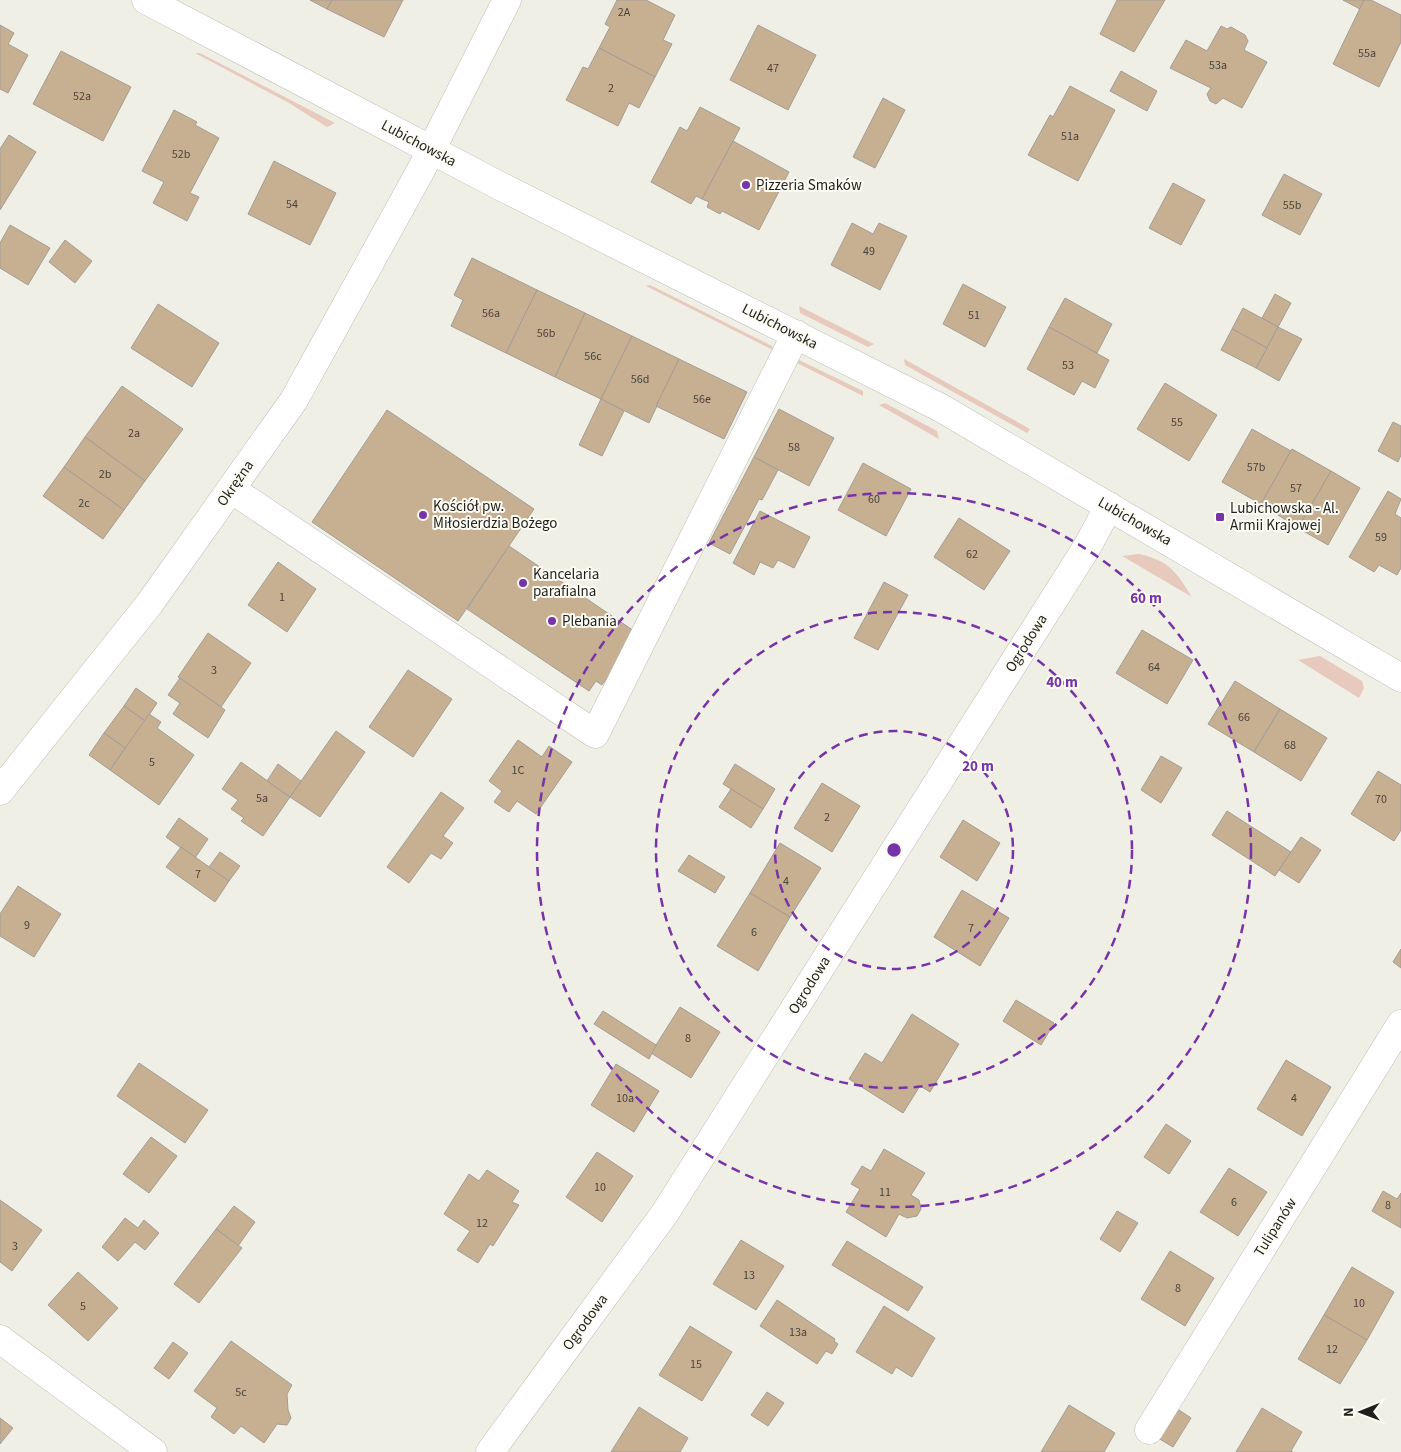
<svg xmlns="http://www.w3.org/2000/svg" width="1401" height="1452" viewBox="0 0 1401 1452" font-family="'Source Sans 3',sans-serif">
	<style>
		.green { fill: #e7c9be }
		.building { fill: #c7b092; stroke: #a39d96 }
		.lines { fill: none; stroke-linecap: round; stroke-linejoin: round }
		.minor-casing { stroke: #bfbfb6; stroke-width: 29 }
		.minor { stroke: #fff; stroke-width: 28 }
		.ring { fill: none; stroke: #7733a7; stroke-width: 2.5; stroke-dasharray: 9 6 }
		.poi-dot { fill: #7733a7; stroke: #fdfcf4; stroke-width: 2 }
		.labels { text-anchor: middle; stroke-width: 4; stroke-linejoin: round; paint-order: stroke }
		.number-label { font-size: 12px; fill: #4a433a }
		.street-label { font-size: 15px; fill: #201f1c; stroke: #fdfcf4 }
		.poi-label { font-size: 15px; fill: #201f1c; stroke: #fdfcf4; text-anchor: start }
		.centre { fill: #7733a7; stroke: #fdfcf4; stroke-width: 2.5 }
		.ring-label { font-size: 15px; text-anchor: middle; font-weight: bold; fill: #7733a7; stroke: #fdfcf4; stroke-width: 4; stroke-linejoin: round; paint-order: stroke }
	</style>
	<rect width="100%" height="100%" fill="#efefe6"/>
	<g class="green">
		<path d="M195,53H200L335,123L327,127L289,103Z"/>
		<path d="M650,285L772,346L773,350L646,286Z"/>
		<path d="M799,306L874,344L868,347L800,313Z"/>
		<path d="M904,359L1030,429L1027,433L905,365Z"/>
		<path d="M799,360L863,391V396L795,362Z"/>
		<path d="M885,403L937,431L939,439L879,405Z"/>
		<path d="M1139,554C1170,561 1176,572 1192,597L1122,556Z"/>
		<path d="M1320,656L1362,681L1364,688L1359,698L1298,660Z"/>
	</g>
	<g class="building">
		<path d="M310,0H332L327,9Z"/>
		<path d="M332,0H403L384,37L327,9Z"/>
		<path d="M617,0H646L675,15L663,40L672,44L655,77L599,48L610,27L605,24Z"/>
		<path d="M1117,0H1165L1134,52L1100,34Z"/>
		<path d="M1343,0H1364L1360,9Z"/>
		<path d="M1364,0H1371L1401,15V42L1379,87L1333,64Z"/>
		<path d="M0,25L14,33L8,44L28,55L8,93L0,89Z"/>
		<path d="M758,25L816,55L788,110L730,80Z"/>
		<path d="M1221,26L1227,29L1231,27L1245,35L1248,41L1244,50L1267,62L1242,108L1223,98L1216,104L1210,101L1207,94L1211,88L1170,68L1186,40L1207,51Z"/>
		<path d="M599,48L655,77L639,108L629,103L618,126L566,100L583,67L588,69Z"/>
		<path d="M61,51L131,87L103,141L33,104Z"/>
		<path d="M1121,71L1157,91L1147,111L1110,91Z"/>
		<path d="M1070,86L1115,110L1078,181L1028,155L1050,115L1053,117Z"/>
		<path d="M883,98L905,110L875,168L853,157Z"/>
		<path d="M700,107L740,128L702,199L696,196L691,204L651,182L680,127L687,131Z"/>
		<path d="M174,110L197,122L195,125L219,138L190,193L199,197L187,221L153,203L164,182L142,171Z"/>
		<path d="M9,135L36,152L0,210V149Z"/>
		<path d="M733,141L789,172L759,230L722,211L720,214L707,207L709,202L702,199Z"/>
		<path d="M274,161L336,193L310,245L248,214Z"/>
		<path d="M1284,174L1322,194L1300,235L1262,215Z"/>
		<path d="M1173,183L1205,200L1181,245L1149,228Z"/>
		<path d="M852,223L873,234L879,223L907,236L880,290L831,265Z"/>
		<path d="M10,225L50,248L28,285L0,268V243Z"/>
		<path d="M65,240L92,261L75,283L49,262Z"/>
		<path d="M472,258L537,290L506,353L451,326L463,300L454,295Z"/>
		<path d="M963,284L1006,307L985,347L943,324Z"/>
		<path d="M537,290L585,313L555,377L506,353Z"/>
		<path d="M1275,294L1291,303L1278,327L1262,318Z"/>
		<path d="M1065,298L1112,324L1097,353L1049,327Z"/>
		<path d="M158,304L219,343L192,387L131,348Z"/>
		<path d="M1243,308L1278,327L1267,348L1232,329Z"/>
		<path d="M585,313L632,336L601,399L555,377Z"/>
		<path d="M1049,327L1109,360L1095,388L1082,381L1074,395L1027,369Z"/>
		<path d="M1278,327L1302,339L1279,381L1256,368Z"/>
		<path d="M1232,329L1267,348L1256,368L1221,350Z"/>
		<path d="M632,336L679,359L649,423L601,399Z"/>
		<path d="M679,359L747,392L724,439L656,406Z"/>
		<path d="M1165,383L1217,415L1189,461L1137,429Z"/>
		<path d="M122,386L183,429L145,481L85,437Z"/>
		<path d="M601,399L624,411L602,456L579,445Z"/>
		<path d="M779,409L834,438L809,486L754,457Z"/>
		<path d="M387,410L534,509L458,621L312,522Z"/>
		<path d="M1393,422L1401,426V455L1398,462L1378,451Z"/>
		<path d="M1252,429L1291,451L1261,504L1222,482Z"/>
		<path d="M85,437L145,481L124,510L64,467Z"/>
		<path d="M1292,449L1331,471L1298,528L1261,504Z"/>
		<path d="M754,457L778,470L762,500L759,499L730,554L709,543Z"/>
		<path d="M863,463L911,489L886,536L838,510Z"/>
		<path d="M64,467L124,510L103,539L43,496Z"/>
		<path d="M1331,471L1360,488L1328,545L1298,528Z"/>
		<path d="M1388,491L1401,499L1395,514L1401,518V568L1397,575L1379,565L1374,572L1349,557Z"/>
		<path d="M760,511L810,537L794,568L778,560L773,568L760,562L754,575L733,563Z"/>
		<path d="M959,518L1010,551L984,590L934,557Z"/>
		<path d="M509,546L637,633L602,685L596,681L589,691L467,609Z"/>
		<path d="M278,562L316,589L287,632L248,605Z"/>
		<path d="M884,582L908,595L878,650L854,638Z"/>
		<path d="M1142,630L1193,660L1167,704L1116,673Z"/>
		<path d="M208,633L251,663L221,707L178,677Z"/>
		<path d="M408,670L452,699L413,757L369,727Z"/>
		<path d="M180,678L225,710L208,738L173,714L180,703L168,695Z"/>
		<path d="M1235,681L1280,709L1254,752L1208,724Z"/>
		<path d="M136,688L157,703L145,721L124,706Z"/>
		<path d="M124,706L145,721L125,748L104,733Z"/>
		<path d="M1280,709L1327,738L1301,781L1254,752Z"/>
		<path d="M149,714L161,722L157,728L194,755L159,805L110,770Z"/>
		<path d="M336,731L365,752L320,817L290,797Z"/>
		<path d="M104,733L125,748L110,770L89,755Z"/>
		<path d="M518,740L542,757L549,746L572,762L536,814L517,801L509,812L494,802L502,791L489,781Z"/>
		<path d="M1161,756L1182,768L1161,803L1141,790Z"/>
		<path d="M241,762L290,797L263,836L241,821L244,818L231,809L238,800L222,789Z"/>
		<path d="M278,764L301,781L290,797L267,781Z"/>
		<path d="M735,764L775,789L763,809L723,784Z"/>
		<path d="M1378,771L1401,785V830L1394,841L1351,814Z"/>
		<path d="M822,783L860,806L832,852L794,828Z"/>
		<path d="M731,789L763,809L751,828L719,807Z"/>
		<path d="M441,792L464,808L443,836L453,843L441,859L431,853L409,883L387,867Z"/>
		<path d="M1227,811L1291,852L1275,876L1212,835Z"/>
		<path d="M179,818L208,839L195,858L166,837Z"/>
		<path d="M963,820L1000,843L977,881L940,857Z"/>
		<path d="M1301,837L1321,850L1299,883L1279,870Z"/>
		<path d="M780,843L821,868L790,917L750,893Z"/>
		<path d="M181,847L229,881L215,902L166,867Z"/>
		<path d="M220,852L240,866L229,881L209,867Z"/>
		<path d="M689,855L725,877L715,893L678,871Z"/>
		<path d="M18,886L61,914L34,957L0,936V914Z"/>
		<path d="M962,890L1009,918L980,966L934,937Z"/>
		<path d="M750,893L790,917L758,971L717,946Z"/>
		<path d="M1401,949V968L1393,962Z"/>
		<path d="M1016,1000L1054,1023L1041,1045L1003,1021Z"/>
		<path d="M680,1007L720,1032L691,1078L651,1053Z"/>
		<path d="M603,1011L656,1045L649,1059L594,1024Z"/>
		<path d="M912,1014L959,1044L930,1092L920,1086L903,1113L849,1079L865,1053L882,1063Z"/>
		<path d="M1286,1060L1331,1087L1302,1136L1257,1109Z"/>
		<path d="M139,1063L208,1110L185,1143L117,1096Z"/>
		<path d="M616,1064L659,1091L634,1132L591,1105Z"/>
		<path d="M1166,1124L1191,1141L1169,1174L1144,1157Z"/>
		<path d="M151,1137L177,1156L149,1193L123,1174Z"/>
		<path d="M884,1149L925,1173L911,1195L919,1200L921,1209L917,1216L907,1218L899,1214L886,1237L846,1212L860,1189L851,1184L862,1166L871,1171Z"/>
		<path d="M597,1152L633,1176L602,1222L566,1197Z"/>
		<path d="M1229,1168L1267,1192L1238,1236L1200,1212Z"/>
		<path d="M487,1170L519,1191L512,1202L519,1205L493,1246L490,1244L478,1263L457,1250L470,1231L444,1214L469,1174L479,1181Z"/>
		<path d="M1383,1191L1397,1199L1401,1193V1228L1372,1211Z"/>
		<path d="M0,1200L42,1230L12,1271L0,1262Z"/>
		<path d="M234,1206L255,1222L238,1246L216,1229Z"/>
		<path d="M1117,1211L1138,1223L1120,1252L1100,1239Z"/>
		<path d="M125,1218L138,1228L144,1220L159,1233L145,1250L135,1242L118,1261L102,1247Z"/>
		<path d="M216,1229L242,1248L199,1303L174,1284Z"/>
		<path d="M741,1240L784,1266L756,1310L713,1284Z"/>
		<path d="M847,1241L923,1287L908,1311L832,1265Z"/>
		<path d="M1170,1251L1214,1278L1185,1326L1141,1299Z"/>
		<path d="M1352,1267L1394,1292L1367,1340L1324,1315Z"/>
		<path d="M78,1272L118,1308L88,1341L48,1305Z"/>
		<path d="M777,1300L835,1339L834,1341L838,1344L832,1354L826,1351L817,1364L760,1326Z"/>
		<path d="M884,1306L935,1338L912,1377L896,1367L892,1374L856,1352Z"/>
		<path d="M1324,1315L1367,1340L1340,1384L1298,1359Z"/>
		<path d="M690,1326L732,1352L702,1401L659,1375Z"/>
		<path d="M231,1341L292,1385L287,1394L288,1410L291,1418L287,1425L277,1424L264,1443L241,1426L234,1434L211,1417L217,1408L194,1391Z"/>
		<path d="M173,1342L188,1353L169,1379L154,1368Z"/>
		<path d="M767,1392L784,1403L768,1426L751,1415Z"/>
		<path d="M1069,1405L1115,1433L1104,1452H1041Z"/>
		<path d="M639,1407L688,1438L680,1452H611Z"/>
		<path d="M1176,1408L1191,1418L1173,1447L1158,1438Z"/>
		<path d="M1262,1408L1302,1432L1291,1451L1293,1452H1236Z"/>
		<path d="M0,1418L13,1428L0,1444Z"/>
	</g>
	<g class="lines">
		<g class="minor-casing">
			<g id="minor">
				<path d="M146,0L500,186L941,408L1401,678"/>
				<path d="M231,489L595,734L796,334"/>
				<path d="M0,791L150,603L294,400L421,170L507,0"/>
				<path d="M0,1339L153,1452"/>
				<path d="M1149,1430L1401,1024"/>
				<path d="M490,1452L665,1213L1087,547L1109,506"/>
			</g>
		</g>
		<use href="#minor" class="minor"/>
	</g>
	<g class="ring">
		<circle cx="894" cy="850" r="119"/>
		<circle cx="894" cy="850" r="238"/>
		<circle cx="894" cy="850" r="357"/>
	</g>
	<g class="poi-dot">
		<circle cx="746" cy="185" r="5"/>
		<circle cx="423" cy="515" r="5"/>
		<rect x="1215" y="512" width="10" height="10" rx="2.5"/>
		<circle cx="523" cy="583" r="5"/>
		<circle cx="552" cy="621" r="5"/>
	</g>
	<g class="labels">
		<g class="number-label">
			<text x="624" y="16">2A</text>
			<text x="1367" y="57">55a</text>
			<text x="1218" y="69">53a</text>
			<text x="773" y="72">47</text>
			<text x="611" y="92">2</text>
			<text x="82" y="100">52a</text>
			<text x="1070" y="140">51a</text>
			<text x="181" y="158">52b</text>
			<text x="292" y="208">54</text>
			<text x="1292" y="209">55b</text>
			<text x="869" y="255">49</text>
			<text x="491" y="317">56a</text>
			<text x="974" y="319">51</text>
			<text x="546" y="337">56b</text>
			<text x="593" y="360">56c</text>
			<text x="1068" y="369">53</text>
			<text x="640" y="383">56d</text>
			<text x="702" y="403">56e</text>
			<text x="1177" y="426">55</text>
			<text x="134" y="437">2a</text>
			<text x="794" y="451">58</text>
			<text x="1256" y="471">57b</text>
			<text x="105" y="478">2b</text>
			<text x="1296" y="492">57</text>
			<text x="874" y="503">60</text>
			<text x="84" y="507">2c</text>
			<text x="1381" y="541">59</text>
			<text x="972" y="558">62</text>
			<text x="282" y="601">1</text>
			<text x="1154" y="671">64</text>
			<text x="214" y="674">3</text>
			<text x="1244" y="721">66</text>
			<text x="1290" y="749">68</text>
			<text x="152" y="766">5</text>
			<text x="518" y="774">1C</text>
			<text x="262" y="802">5a</text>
			<text x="1381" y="803">70</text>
			<text x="827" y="821">2</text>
			<text x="198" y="878">7</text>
			<text x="786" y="885">4</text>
			<text x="27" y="929">9</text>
			<text x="971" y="932">7</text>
			<text x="754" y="936">6</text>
			<text x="688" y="1042">8</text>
			<text x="625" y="1102">10a</text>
			<text x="1294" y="1102">4</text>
			<text x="600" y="1191">10</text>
			<text x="885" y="1196">11</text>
			<text x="1234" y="1206">6</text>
			<text x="1388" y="1209">8</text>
			<text x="482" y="1227">12</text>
			<text x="15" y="1250">3</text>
			<text x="749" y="1279">13</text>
			<text x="1178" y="1292">8</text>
			<text x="1359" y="1307">10</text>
			<text x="83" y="1310">5</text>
			<text x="798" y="1336">13a</text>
			<text x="1332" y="1353">12</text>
			<text x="696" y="1368">15</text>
			<text x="241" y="1396">5c</text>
		</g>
		<g class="street-label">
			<text transform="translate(419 143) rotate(28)" y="5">Lubichowska</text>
			<text transform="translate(780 326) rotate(27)" y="5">Lubichowska</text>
			<text transform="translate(235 483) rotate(-55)" y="5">Okrężna</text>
			<text transform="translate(1135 521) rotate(30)" y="5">Lubichowska</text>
			<text transform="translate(1026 643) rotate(-58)" y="5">Ogrodowa</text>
			<text transform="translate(809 985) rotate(-58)" y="5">Ogrodowa</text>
			<text transform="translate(1275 1227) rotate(-58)" y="5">Tulipanów</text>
			<text transform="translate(585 1322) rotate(-54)" y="5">Ogrodowa</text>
		</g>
		<g class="poi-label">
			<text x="756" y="190">Pizzeria Smaków</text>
			<text x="433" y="511">Kościół pw.<tspan x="433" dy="17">Miłosierdzia Bożego</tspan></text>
			<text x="1230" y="513">Lubichowska - Al.<tspan x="1230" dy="17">Armii Krajowej</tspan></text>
			<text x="533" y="579">Kancelaria<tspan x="533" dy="17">parafialna</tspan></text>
			<text x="562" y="626">Plebania</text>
		</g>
	</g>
	<circle cx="894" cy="850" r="8" class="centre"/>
	<g class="ring-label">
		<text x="1146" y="603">60 m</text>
		<text x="1062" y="687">40 m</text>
		<text x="978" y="771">20 m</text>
	</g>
	<g transform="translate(1361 1412) rotate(269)" stroke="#fdfcf4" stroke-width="4" paint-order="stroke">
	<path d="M0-4L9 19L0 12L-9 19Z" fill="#201f1c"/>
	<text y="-8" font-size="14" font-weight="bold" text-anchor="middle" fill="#201f1c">N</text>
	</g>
</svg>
